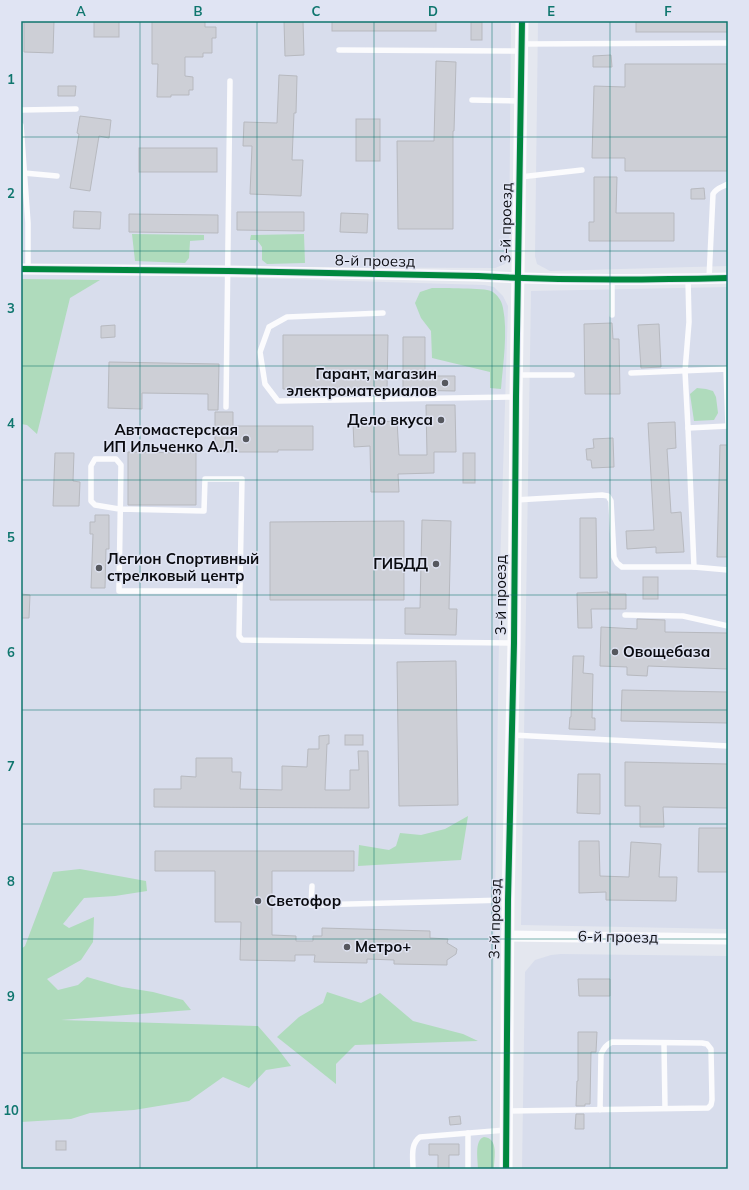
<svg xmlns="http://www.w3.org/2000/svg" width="749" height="1190" viewBox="0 0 749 1190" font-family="Mulish,sans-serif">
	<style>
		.built { fill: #d8ddec }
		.green { fill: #afdbbc }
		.building { fill: #cdcfd6; stroke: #b7b9bf }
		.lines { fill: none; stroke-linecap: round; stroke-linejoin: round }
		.service { stroke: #fbfbfd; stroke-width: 5.5 }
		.minor { stroke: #fbfbfd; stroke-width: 11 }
		.tertiary { stroke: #fbfbfd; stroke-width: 13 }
		.cycleway-casing { stroke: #e0e4f3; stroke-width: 8 }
		.cycleway { stroke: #00873e; stroke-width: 6 }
		.grid { fill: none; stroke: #0f766e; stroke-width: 1; stroke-opacity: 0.55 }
		.poi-dot { fill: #56585e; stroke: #e0e4f3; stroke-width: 1.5 }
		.labels { text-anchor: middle; stroke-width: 3; stroke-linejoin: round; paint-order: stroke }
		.street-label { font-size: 15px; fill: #0a0b10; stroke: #e0e4f3 }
		.poi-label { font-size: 15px; font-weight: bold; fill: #0a0b10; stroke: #e0e4f3; text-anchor: end }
		.neatline { fill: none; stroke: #0f766e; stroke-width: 1.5 }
		.grid-label { font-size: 13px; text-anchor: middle; font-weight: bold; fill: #0f766e }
	</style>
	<rect width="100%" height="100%" fill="#e4e7ef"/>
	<g class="built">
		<path d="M21,21H511L509,256L505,264L495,268L21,266Z"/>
		<path d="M538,21H728V266L550,271L537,264L535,256Z"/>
		<path d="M21,273H86L484,285L494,287L503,296L508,306L500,570L491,1169H21Z"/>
		<path d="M728,287V929L521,925L531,291Z"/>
		<path d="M561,954L728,956V1169H522L525,972L535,960L551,955Z"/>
	</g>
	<g class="green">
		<path d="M132,234L204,235V240L190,241L189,258L185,263L135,261Z"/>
		<path d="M304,234L305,263L267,264L262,260V247L257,240H250L251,235Z"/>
		<path d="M21,279L100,280L70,298L37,434L27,425L21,424Z"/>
		<path d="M432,288C442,288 485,288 491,291C497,294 502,301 503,308C508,332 503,364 501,389L490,388V372L432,358L431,331L421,318L415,303L420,292Z"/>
		<path d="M697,388L706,389L713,391L716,397L718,413L714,420L694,421L690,394Z"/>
		<path d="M468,816L461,860L358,866L359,845L389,850L396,846L400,833L421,835L445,829Z"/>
		<path d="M80,869L146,881L147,891L115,896L84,898L63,924L69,928L94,917L93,942L81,960L47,979L58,990L78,985L87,977L122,987L153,992L183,1000L191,1010L61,1020L258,1026L278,1049L291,1066L266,1070L249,1088L223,1077L189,1101L134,1110L90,1113L71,1119L21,1122V949L25,946L53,872Z"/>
		<path d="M327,992L361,1003L380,993L413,1021L463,1034L478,1041L355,1045L336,1064V1084L277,1037L299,1017L323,1003Z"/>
		<path d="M484,1137C499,1138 494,1158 494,1169H478C478,1160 474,1140 484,1137Z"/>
	</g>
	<g class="building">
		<path d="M24,21H54L53,53L24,52Z"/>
		<rect x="94" y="21" width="25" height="16"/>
		<path d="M152,21H205V27H216V38H212V53H203V57H185V76L193,77V90H189V95H171V97H157L158,64H152Z"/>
		<path d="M284,21H303L304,55L285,56Z"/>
		<rect x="332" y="21" width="104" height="10"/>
		<rect x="636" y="21" width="92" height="11"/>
		<rect x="471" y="22" width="11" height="18"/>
		<path d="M611,55L612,67H593V56Z"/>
		<path d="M436,61L456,62L454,131H453V229H398L397,141H434Z"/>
		<path d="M625,64H728V171H625V158H592L594,86L625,87Z"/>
		<path d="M279,75L297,76L296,113H294L292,160H303L301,196L250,194L252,146H243L244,122L277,123Z"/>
		<path d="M58,86H76L75,96H58Z"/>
		<path d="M80,116L111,120L109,138L99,136L90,191L70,188L79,134L77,133Z"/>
		<rect x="356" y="119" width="24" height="42"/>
		<rect x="139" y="148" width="78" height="24"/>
		<path d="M594,177H617L616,213H674V241H589V222H594Z"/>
		<path d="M704,188L705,199H691V189Z"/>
		<path d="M74,211L101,212L100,229L73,228Z"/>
		<path d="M237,212H304V231L237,230Z"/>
		<path d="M341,213L368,214L367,233L340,232Z"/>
		<path d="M129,214L218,215V233L129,232Z"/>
		<path d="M612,323L613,339H619L620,394H585L584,324Z"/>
		<path d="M659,324L661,367L641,368L638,325Z"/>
		<path d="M115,325V337L101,338V326Z"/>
		<path d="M283,335H388L387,390L283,389Z"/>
		<path d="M403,337H425V376H455V391L403,390Z"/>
		<path d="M109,362L219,364L218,410H208V394L142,393V409L108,408Z"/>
		<path d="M426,405H455L456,452H434V473L398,474L399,492H371L370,446L354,447L353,423L397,421L399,455H427Z"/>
		<path d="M215,412H233V426H313V450H278V452H215Z"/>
		<path d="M675,422L676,448L667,449L671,513L681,512L684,552L656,553V547L627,549L626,531L654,530L648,423Z"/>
		<path d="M613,438L614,467L592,468L591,460H587L586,449L594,448L593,439Z"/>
		<path d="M720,445H728V557H717Z"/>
		<path d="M128,452L196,453V505H128Z"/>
		<path d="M55,453H74L73,481L80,482L79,506H53Z"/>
		<rect x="463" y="453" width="12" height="30"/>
		<path d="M95,515H109V549H106L105,588H91L93,534H90V522H95Z"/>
		<path d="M580,518H596L597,578H580Z"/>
		<path d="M422,520L451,521L449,609H457L456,635L405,634V608H420Z"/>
		<path d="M404,521V600H270V522Z"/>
		<rect x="643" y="577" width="15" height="22"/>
		<path d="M608,592V594H626V609H591L592,628H578L577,593Z"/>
		<path d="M21,594L30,595L29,618H21Z"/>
		<path d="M637,619L665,620V632L728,633V669L648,666L647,676L627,675V667L600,666L601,627L637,629Z"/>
		<path d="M573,656H584L583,673L593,674L592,718H595V730L569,729L570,717H571Z"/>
		<path d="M456,661L458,805L399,806L397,662Z"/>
		<path d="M622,690L728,692V723L621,721Z"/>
		<path d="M329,735V744H327L325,790H350V770H359L358,751H368L369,808L154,807V789H181V776L196,777V758H232V772H241L240,789L282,790V766L307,767L308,749H319V736Z"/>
		<rect x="345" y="735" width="18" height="10"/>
		<path d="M625,762L728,764V808L663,807L664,827H640V806H625Z"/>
		<path d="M578,774H600V814L577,813Z"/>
		<path d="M699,828H728V872H698Z"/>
		<path d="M579,841H599L600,876L629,877L631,842L661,844L659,877H677L676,901L606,900V892L579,893Z"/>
		<path d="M155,851H354V871H272V935L296,936V941H313V936H322V928L430,931V938L448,939L447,943L457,949L456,954L447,960V965L394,964V960L367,959V963L314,962L315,955H295V961L240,960L241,922H215V871H155Z"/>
		<path d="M578,979H610V996H579Z"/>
		<path d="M578,1032H597L596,1052H591L590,1104H585V1106H576L577,1081H578Z"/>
		<path d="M576,1114H584V1129H575Z"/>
		<path d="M460,1116L461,1124L450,1125L449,1117Z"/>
		<rect x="56" y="1141" width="10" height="9"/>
		<path d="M429,1144H459V1155H449V1169H438V1155H429Z"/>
	</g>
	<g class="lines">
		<g class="service">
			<path d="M522,44L728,43"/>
			<path d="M339,50L521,51"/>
			<path d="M472,100L521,101"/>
			<path d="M21,110L76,109"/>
			<path d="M21,125L28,223V269"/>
			<path d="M24,173L57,176"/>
			<path d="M520,177L582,170"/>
			<path d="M612,279V315"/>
			<path d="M688,279L689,322L685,371L688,428L728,426"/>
			<path d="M709,279L713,194C716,188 722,187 728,184"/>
			<path d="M383,313L287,317L269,327L260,352L265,384L278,401L515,397"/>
			<path d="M726,369L728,426"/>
			<path d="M631,373L728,369"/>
			<path d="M516,375H572"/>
			<path d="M226,407L230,81"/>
			<path d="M688,428L694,567"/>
			<path d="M515,500L602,495L608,496L611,501L614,557L617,563L622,567H694L728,570"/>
			<path d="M239,591H119L121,465L116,459H95L91,466V501L95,505L119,509L204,511L205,479H242L239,636L242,640L513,643"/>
			<path d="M625,615L683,616L728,626"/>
			<path d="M512,735L728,746"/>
			<path d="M312,886L311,905L507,900"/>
			<path d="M664,1043L665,1108"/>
			<path d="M507,1111L708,1108L711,1105L712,1100L711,1049L707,1044L702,1043L612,1042C606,1045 604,1048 601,1054L600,1110"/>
			<path d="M468,1133V1169"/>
			<path d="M413,1169C413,1158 410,1144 420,1137L506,1130"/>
		</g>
		<g class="minor">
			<path d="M21,269L228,271L478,276C561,281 645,280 728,278"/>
			<path d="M507,936L728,939"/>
		</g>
		<path class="tertiary" d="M506,1169L508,900L514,643L516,397L522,21"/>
		<g class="cycleway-casing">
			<g id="cycleway">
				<path d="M21,269L228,271L478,276C561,281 645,280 728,278"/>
				<path d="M506,1169L508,900L514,643L516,397L522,21"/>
			</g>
		</g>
		<use href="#cycleway" class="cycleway"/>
	</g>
	<path class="grid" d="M140,21V1169M257,21V1169M374,21V1169M492,21V1169M610,21V1169M21,137H728M21,251H728M21,366H728M21,480H728M21,595H728M21,710H728M21,824H728M21,939H728M21,1053H728"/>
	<g class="poi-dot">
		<circle cx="445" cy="383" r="4"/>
		<circle cx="441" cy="420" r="4"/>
		<circle cx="246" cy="439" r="4"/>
		<circle cx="436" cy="564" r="4"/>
		<circle cx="99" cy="568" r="4"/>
		<circle cx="615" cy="652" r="4"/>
		<circle cx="258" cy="901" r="4"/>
		<circle cx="347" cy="947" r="4"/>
	</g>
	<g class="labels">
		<g class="street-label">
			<text transform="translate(506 223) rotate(-89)" y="5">3-й проезд</text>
			<text transform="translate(375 261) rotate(1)" y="5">8-й проезд</text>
			<text transform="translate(501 595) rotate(-90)" y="5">3-й проезд</text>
			<text transform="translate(495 919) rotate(-89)" y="5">3-й проезд</text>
			<text transform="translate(618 937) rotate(1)" y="5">6-й проезд</text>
		</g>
		<g class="poi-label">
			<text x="437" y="379">Гарант, магазин<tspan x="437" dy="17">электроматериалов</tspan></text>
			<text x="433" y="425">Дело вкуса</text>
			<text x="238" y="435">Автомастерская<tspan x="238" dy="17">ИП Ильченко А.Л.</tspan></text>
			<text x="107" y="564" text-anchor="start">Легион Спортивный<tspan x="107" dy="17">стрелковый центр</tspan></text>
			<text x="428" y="569">ГИБДД</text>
			<text x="623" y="657" text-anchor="start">Овощебаза</text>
			<text x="266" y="906" text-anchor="start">Светофор</text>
			<text x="355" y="952" text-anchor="start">Метро+</text>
		</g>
	</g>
	<rect width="749" height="1190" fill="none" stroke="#e0e4f3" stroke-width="44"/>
	<rect x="22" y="22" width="705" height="1146" class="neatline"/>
	<g class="grid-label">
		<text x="81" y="16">A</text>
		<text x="198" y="16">B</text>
		<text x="316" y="16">C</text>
		<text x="433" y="16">D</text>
		<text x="551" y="16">E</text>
		<text x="668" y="16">F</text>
		<text x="11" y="84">1</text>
		<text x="11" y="198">2</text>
		<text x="11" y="313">3</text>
		<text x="11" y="428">4</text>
		<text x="11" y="542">5</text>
		<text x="11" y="657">6</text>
		<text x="11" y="771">7</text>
		<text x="11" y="886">8</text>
		<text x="11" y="1001">9</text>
		<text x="11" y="1115">10</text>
	</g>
</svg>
